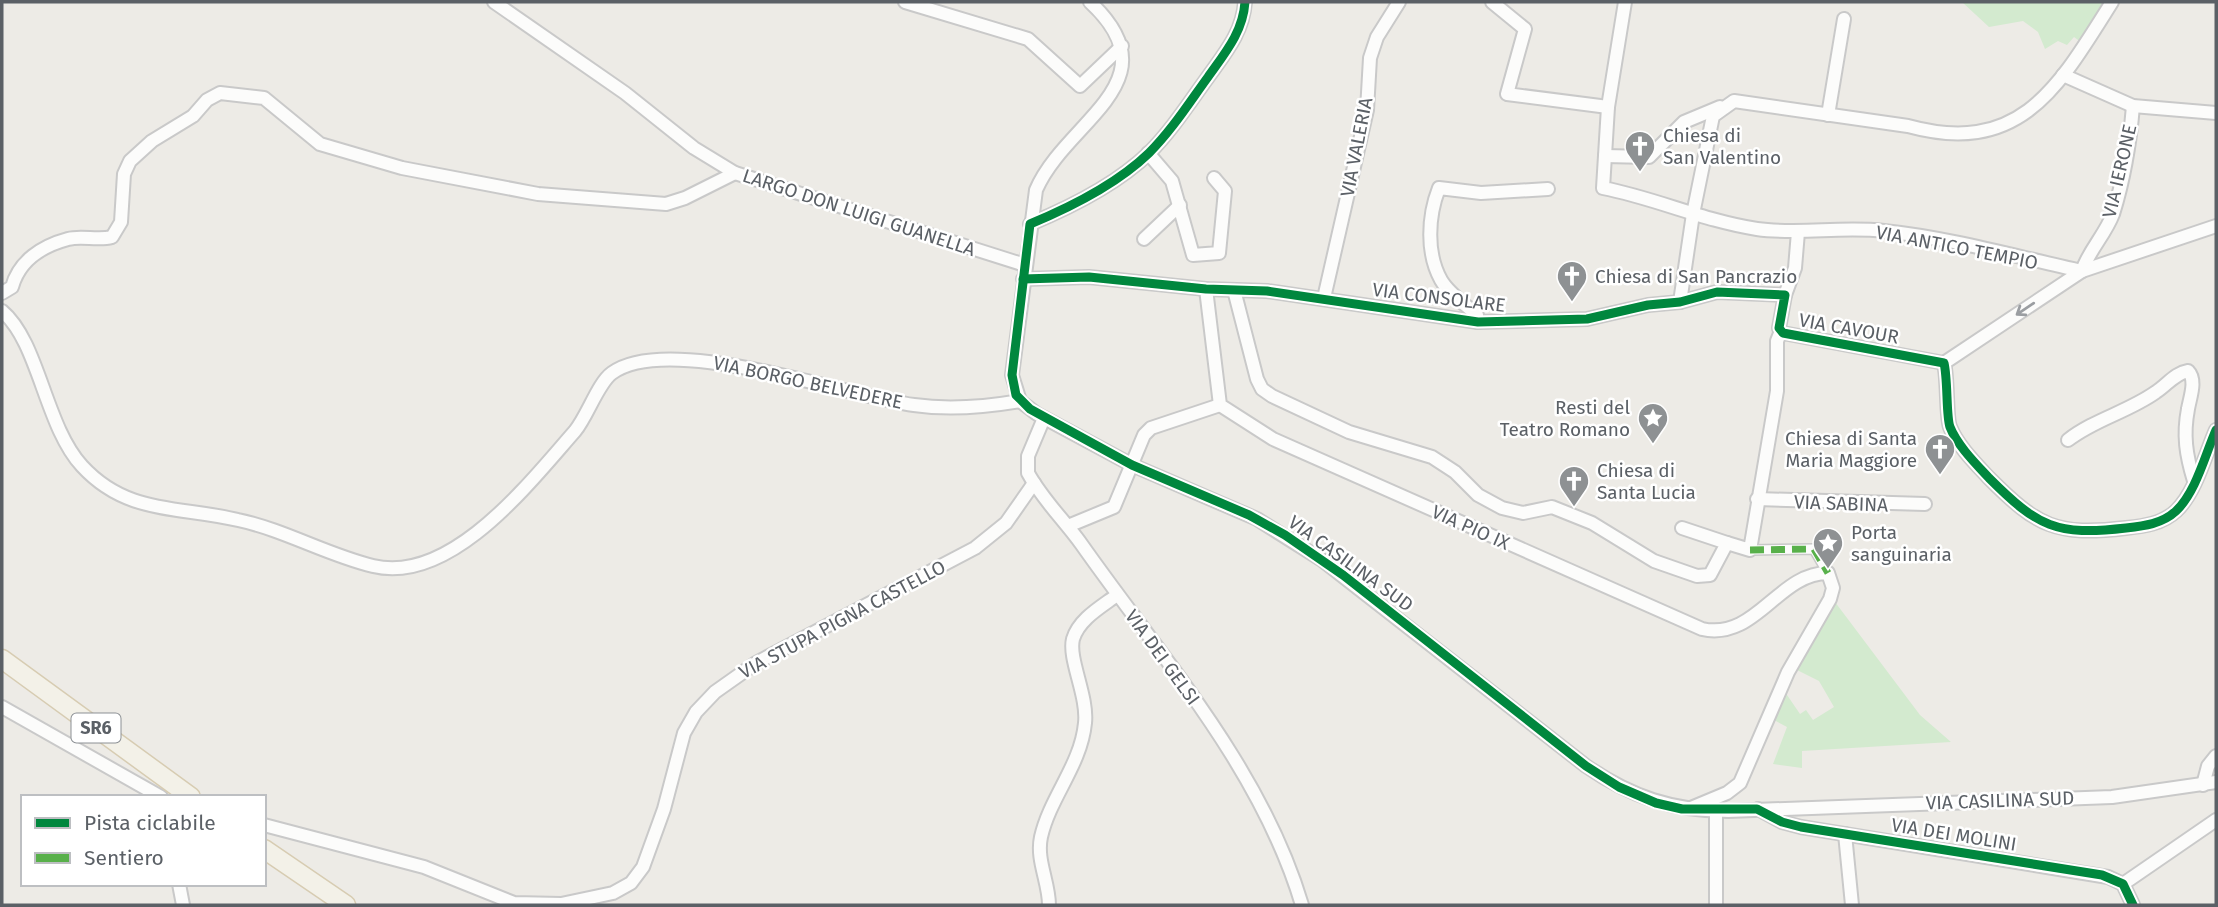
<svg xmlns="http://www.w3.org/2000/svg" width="2218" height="907" viewBox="0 0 2218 907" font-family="'Fira Sans',sans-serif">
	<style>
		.green { fill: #d3eacf }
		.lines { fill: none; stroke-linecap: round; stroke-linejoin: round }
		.pedestrian-casing { stroke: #c9c9c9; stroke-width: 12 }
		.minor-casing { stroke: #c9c9c9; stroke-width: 16 }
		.primary-casing { stroke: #d7ccb2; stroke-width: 21 }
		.pedestrian { stroke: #fcfcfb; stroke-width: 9 }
		.minor { stroke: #fcfcfb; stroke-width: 12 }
		.primary { stroke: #f3f1e8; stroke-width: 18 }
		.quiet { stroke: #58b04a; stroke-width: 7; stroke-dasharray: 14 7; stroke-linecap: butt }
		.cycleway-casing { stroke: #fff; stroke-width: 13 }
		.cycleway { stroke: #00873e; stroke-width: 9 }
		.oneway { stroke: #9b9ea2 }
		.labels { text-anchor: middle; stroke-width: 5; stroke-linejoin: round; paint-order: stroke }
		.shield { fill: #fff; stroke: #8c9094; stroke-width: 2 }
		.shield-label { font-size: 18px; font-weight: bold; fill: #5b6066 }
		.poi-label { font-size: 19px; fill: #5b6066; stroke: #fff; text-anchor: start }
		.street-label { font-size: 19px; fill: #5b6066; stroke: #fff }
	</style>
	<rect width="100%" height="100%" fill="#edebe6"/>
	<g class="green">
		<path d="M1962,2H2108L2085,45L2074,37L2067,45L2058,41L2045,49L2038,32L2023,21L1989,27Z"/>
		<path d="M1835,602L1920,715L1951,742L1802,751V768L1773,764L1787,727L1774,720L1785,692L1800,714L1806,710L1813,720L1834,707L1819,681L1797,670Z"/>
	</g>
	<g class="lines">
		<g class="pedestrian-casing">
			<path id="pedestrian" d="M1750,550L1814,549L1828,573"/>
		</g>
		<g class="minor-casing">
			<g id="minor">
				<path d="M494,2L625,93L694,148L735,173L1025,265"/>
				<path d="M905,2L1028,39L1080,86L1122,46"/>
				<path d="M1090,2C1176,82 1066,120 1036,190L1012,375L1020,401L1037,414L1132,465L1257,519L1322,560L1586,766C1631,797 1673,811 1728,811L2112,797L2216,782"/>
				<path d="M1492,2L1525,29L1507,94L1608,107"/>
				<path d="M1625,2L1608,107L1603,188C1655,198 1704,221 1757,229C1799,235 1841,226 1884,231C1951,238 2017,257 2082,271"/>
				<path d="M2063,75L2133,106L2216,113"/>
				<path d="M1828,115L1844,19"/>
				<path d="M1148,153L1172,181L1193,255L1219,253L1225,191L1214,178"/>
				<path d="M1605,156L1649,157L1684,122L1720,107"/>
				<path d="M1030,224C1071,207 1117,184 1149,153C1172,130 1189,103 1208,77C1225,53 1243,32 1245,2"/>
				<path d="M1144,239L1180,205"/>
				<path d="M2082,271C2089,250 2105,235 2113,214C2124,179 2130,142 2133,106"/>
				<path d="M1023,279L1089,277L1206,289L1267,291L1478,322L1587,319L1648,305L1680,302L1717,292L1785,295L1779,328L1783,333L1944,363C1948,379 1946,417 1950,427C1957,445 1976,464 1989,478C2038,527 2056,536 2126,528C2144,526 2162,524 2176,511C2196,492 2205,455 2216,430"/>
				<path d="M1206,289L1220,405L1273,439L1702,629C1756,641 1778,573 1828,573L1833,588L1830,599L1788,672L1740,783L1727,793L1691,808"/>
				<path d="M1234,290L1257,379L1262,389L1272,396L1349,432L1432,457L1455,472L1478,495L1502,508L1523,513L1552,507L1592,523L1654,561L1697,576L1710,575L1727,543L1682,528"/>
				<path d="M2,293L12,287C19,261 42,246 68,239C82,235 97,241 112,237L121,222L124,174L130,161L152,141L193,116L207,100L220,93L264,98L320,144L402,168L538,194L666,204L685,198L735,173"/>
				<path d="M1785,295L1795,268L1798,232"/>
				<path d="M1324,298L1367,110L1370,58L1377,37L1399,2"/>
				<path d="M1680,302L1693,214L1713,116L1734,101L1908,126C2021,157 2059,86 2112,2"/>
				<path d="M2,311C39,342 45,426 82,466C127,515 179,506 238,520C285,530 327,555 373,566C451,585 530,482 575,431C588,415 598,383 612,373C668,332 846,396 914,405C949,410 985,407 1020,401"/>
				<path d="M1478,322L1477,315C1465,304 1449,294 1441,280C1426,253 1428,216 1439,188L1481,193L1548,189"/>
				<path d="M1944,363L2082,271L2216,226"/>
				<path d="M1044,418L1028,456V473C1042,499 1065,521 1082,545C1163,660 1261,768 1302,905"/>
				<path d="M2068,440C2095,419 2128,412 2156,392C2167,385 2175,373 2188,371C2197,380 2190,397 2188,409C2183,435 2186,455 2194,481"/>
				<path d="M1757,499L1925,504"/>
				<path d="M1068,526L1114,507L1144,435L1151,428L1220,405"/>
				<path d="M1727,543L1750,550L1777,391V341L1781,331"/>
				<path d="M2,707L161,797"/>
				<path d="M2203,785L2208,766L2216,756"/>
				<path d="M1758,809L1782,822L1801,827L2108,877L2123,884L2133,905"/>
				<path d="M1716,811V905"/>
				<path d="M264,825L424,867L514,903L561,904L613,893L631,883L643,867L664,809L684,733L696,712L715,692L756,663L975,548L1006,523L1034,483"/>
				<path d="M1845,834L1852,905"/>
				<path d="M179,884L183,905"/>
				<path d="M2123,884L2216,820"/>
				<path d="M1049,905C1049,882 1036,860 1041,837C1050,797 1081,765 1085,723C1088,696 1068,659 1073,639C1079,619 1101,607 1117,595"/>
			</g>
		</g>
		<g class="primary-casing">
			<g id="primary">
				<path d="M2,659L191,797"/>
				<path d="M264,849L346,905"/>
			</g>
		</g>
		<use href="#pedestrian" class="pedestrian"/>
		<use href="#minor" class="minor"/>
		<use href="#primary" class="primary"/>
		<path class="quiet" d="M1750,550L1814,549L1828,573"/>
		<g class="cycleway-casing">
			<g id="cycleway">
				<path d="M1245,2C1243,32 1225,53 1208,77C1189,103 1172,130 1149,153C1117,184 1071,207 1030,224L1012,375L1016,395L1030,409L1132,465L1249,515L1285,535L1343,575L1586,766L1619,787L1656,803L1682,809H1757L1782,822L1801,827L2102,875L2123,884L2133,905"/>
				<path d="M1023,279L1089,277L1206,289L1267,291L1478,322L1587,319L1648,305L1680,302L1717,292L1785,295L1779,328L1783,333L1944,363C1948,379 1946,417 1950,427C1957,445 1976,464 1989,478C2038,527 2056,536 2126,528C2144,526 2162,524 2176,511C2196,492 2205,455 2216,430"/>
			</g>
		</g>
		<use href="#cycleway" class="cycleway"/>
	</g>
	<defs><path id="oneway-shaft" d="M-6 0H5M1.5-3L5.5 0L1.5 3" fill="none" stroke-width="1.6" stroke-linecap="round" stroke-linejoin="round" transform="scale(1.75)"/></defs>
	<use class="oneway" href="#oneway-shaft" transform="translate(2025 309) rotate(146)"/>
	<defs>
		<g id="church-pin" transform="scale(1.575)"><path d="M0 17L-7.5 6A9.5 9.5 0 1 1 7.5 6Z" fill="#8e9193" stroke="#fff"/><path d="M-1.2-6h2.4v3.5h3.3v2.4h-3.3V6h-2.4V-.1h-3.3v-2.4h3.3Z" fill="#fff"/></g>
		<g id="sight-pin" transform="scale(1.575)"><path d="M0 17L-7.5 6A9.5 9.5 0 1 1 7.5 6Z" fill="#8e9193" stroke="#fff"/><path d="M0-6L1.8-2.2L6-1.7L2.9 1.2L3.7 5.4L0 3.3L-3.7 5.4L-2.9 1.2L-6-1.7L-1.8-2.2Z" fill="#fff"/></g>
	</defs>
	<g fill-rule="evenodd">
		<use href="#church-pin" x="1640" y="146"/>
		<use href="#church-pin" x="1572" y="276"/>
		<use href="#sight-pin" x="1653" y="418"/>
		<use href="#church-pin" x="1940" y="449"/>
		<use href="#church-pin" x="1574" y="481"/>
		<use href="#sight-pin" x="1828" y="543"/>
	</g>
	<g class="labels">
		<rect class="shield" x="71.5" y="713.5" width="49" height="29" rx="5"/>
		<g class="shield-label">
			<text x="96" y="734">SR6</text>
		</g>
		<g class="poi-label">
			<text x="1663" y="142">Chiesa di<tspan x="1663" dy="22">San Valentino</tspan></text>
			<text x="1595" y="283">Chiesa di San Pancrazio</text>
			<text x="1630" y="414" text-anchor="end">Resti del<tspan x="1630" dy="22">Teatro Romano</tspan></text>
			<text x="1917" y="445" text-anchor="end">Chiesa di Santa<tspan x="1917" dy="22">Maria Maggiore</tspan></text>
			<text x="1597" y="477">Chiesa di<tspan x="1597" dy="22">Santa Lucia</tspan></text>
			<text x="1851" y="539">Porta<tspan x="1851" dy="22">sanguinaria</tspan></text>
		</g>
		<g class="street-label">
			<text transform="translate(1356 147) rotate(-79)" y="7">VIA VALERIA</text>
			<text transform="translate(2119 171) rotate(-77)" y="7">VIA IERONE</text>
			<text transform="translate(859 212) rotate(18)" y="7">LARGO DON LUIGI GUANELLA</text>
			<text transform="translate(1957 247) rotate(11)" y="7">VIA ANTICO TEMPIO</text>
			<text transform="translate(1439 297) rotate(7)" y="7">VIA CONSOLARE</text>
			<text transform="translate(1849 328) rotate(10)" y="7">VIA CAVOUR</text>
			<text transform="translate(808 382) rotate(12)" y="7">VIA BORGO BELVEDERE</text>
			<text transform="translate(1841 503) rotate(2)" y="7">VIA SABINA</text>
			<text transform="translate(1471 527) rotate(24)" y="7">VIA PIO IX</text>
			<text transform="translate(1351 563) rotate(36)" y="7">VIA CASILINA SUD</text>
			<text transform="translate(842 619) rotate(-28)" y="7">VIA STUPA PIGNA CASTELLO</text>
			<text transform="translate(1163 657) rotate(54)" y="7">VIA DEI GELSI</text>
			<text transform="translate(2000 800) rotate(-2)" y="7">VIA CASILINA SUD</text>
			<text transform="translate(1954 834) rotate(9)" y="7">VIA DEI MOLINI</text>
		</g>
	</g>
	<rect width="2218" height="907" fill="none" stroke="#5b6066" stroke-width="7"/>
	<rect x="21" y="795" width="245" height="91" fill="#ffffff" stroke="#bdbfc2" stroke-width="2"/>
	<rect x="35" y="818" width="35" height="10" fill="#00873e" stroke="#bdbfc2" stroke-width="2"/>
	<text x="84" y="830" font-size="21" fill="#5b6066">Pista ciclabile</text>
	<rect x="35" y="853" width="35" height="10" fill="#58b04a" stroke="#bdbfc2" stroke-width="2"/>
	<text x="84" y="865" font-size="21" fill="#5b6066">Sentiero</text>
</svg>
